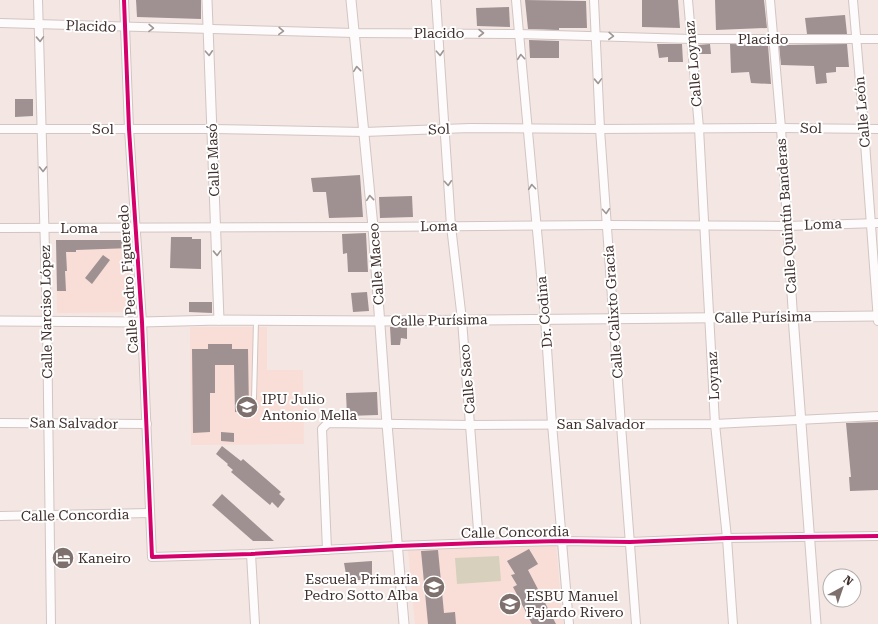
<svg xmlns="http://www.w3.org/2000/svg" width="878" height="624" viewBox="0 0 878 624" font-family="'Roboto Serif',serif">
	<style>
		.built { fill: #f8ded7 }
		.grass { fill: #d7d0bd }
		.building { fill: #9f9092 }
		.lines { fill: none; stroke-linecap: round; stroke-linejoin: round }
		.service-casing { stroke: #d2c5c2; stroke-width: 6 }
		.minor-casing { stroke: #d2c5c2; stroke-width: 10 }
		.tertiary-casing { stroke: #d2c5c2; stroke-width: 11 }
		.service { stroke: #fdfbfb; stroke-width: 4 }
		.minor { stroke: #fdfbfb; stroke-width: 8 }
		.tertiary { stroke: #fdfbfb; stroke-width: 9 }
		.cycleway-casing { stroke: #fff; stroke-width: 6 }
		.cycleway { stroke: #d6006c; stroke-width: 4 }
		.oneway { stroke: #9e9694 }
		.labels { text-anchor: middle; stroke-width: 4; stroke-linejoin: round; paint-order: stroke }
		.street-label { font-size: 14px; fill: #3f302d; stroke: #fff }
		.poi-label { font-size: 14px; fill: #3f302d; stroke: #fff; text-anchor: start }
	</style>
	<rect width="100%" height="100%" fill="#f4e7e3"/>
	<g class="built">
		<path d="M56,240H133V312L57,313Z"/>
		<path d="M190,327H267V370H303L304,444L191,445Z"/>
		<path d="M556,545L563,624H415L408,550Z"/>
	</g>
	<path class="grass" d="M499,556L501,581L457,584L455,558Z"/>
	<g class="building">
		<path d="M136,0H201V19L137,17Z"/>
		<path d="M525,0L586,1L587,28H559V30L528,29Z"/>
		<path d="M642,0H678L680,28L642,27Z"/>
		<path d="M715,0H764L767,28L716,30Z"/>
		<path d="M509,7L510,27L477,26L476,8Z"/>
		<path d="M845,15L847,34H807L805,18Z"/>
		<path d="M529,40L559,41V58H530Z"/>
		<path d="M657,44H682L683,62H668V57L659,58Z"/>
		<path d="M710,44L711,54H699L698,45Z"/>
		<path d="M730,44L768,45L771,84L751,83L749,72L731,73Z"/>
		<path d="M847,44L849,67H836V72L826,73L827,83L816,84L814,66L781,65L779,45Z"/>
		<path d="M15,99H33V116L15,117Z"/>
		<path d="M360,175L363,217L329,218L326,192H313L311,178Z"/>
		<path d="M412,196L413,217L380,218L379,197Z"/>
		<path d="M366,233L368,272H348L347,253L343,254L342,234Z"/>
		<path d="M171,237H192V239H201V269L170,268Z"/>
		<path d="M56,240H131V248L76,250V252H66L67,271H65L66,291H57Z"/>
		<path d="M103,255L110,260L92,284L85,278Z"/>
		<path d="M367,292L369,311L353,312L351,293Z"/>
		<path d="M189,302H212V313L189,312Z"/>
		<path d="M390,327H407V339L401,338L400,345H391Z"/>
		<path d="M208,344H232V349H248L249,412H235L234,365H215V393H210V432L193,433L192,349H208Z"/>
		<path d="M377,392L378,415L347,416L346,393Z"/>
		<path d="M878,422V490L850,491L849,477H851L846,423Z"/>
		<path d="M221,432L234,433V442L221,441Z"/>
		<path d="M222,446L241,461L243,459L281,492L279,494L285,499L278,508L272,502L270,505L231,472L233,470L227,465L228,464L216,454Z"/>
		<path d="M222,494L274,541H253L212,505Z"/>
		<path d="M529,549L538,564L528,570L556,624H532L513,587L517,585L511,575L515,574L507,561Z"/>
		<path d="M438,550L444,613L455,612L456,624H428L421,551Z"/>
		<path d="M372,561V580H347L344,563Z"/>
	</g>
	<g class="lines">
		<g class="service-casing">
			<path id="service" d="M254,398L256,321"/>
		</g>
		<g class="minor-casing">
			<g id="minor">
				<path d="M38,0L47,321L51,624"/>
				<path d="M124,0L129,129L142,322L152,557L251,554L397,546L479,543L561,541L630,542L727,538L878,536"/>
				<path d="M436,0L451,226L462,320L479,543"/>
				<path d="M516,0L545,318L552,424L569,624"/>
				<path d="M594,0L600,129L621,425L636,624"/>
				<path d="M688,0L699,128L715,424L727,538L733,624"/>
				<path d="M770,0L781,128L793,316"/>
				<path d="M853,0L864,129L878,321"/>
				<path d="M0,23L354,33L519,34L691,39H878"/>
				<path d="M0,129H213L364,132L470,128L600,129L781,128L878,129"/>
				<path d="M0,228L373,227L607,225L787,226L878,223"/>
				<path d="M0,423L147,424"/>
				<path d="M0,516L150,513"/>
				<path d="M327,550L322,429L328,423L470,425L715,424L878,416"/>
				<path d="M251,554L255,624"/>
			</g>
		</g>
		<g class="tertiary-casing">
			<g id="tertiary">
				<path d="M207,0L219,320"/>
				<path d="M351,0L373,227L387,424L404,624"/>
				<path d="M793,316L816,624"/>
				<path d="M0,321L142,322L219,320L380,321L878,316"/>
			</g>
		</g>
		<use href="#service" class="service"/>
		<use href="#minor" class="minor"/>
		<use href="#tertiary" class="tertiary"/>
		<g class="cycleway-casing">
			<path id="cycleway" d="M124,0L129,129L142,322L152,557L251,554L397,546L479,543L561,541L630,542L727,538L878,536"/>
		</g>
		<use href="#cycleway" class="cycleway"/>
	</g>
	<defs><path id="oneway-chevron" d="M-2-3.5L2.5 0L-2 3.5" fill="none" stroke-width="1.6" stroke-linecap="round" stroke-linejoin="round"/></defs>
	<g class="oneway">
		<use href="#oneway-chevron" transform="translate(151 28) rotate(1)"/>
		<use href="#oneway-chevron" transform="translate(281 31) rotate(2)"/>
		<use href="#oneway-chevron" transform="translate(481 33)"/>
		<use href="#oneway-chevron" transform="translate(611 36) rotate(2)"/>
		<use href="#oneway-chevron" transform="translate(40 39) rotate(88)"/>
		<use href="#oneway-chevron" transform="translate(209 53) rotate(87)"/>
		<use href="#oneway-chevron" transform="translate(440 53) rotate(87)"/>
		<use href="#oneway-chevron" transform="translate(521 57) rotate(-95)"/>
		<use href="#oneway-chevron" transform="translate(357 69) rotate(-96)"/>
		<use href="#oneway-chevron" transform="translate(598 81) rotate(88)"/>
		<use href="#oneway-chevron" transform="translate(43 169) rotate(89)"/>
		<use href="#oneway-chevron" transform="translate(448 183) rotate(86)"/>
		<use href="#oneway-chevron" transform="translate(532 187) rotate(-95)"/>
		<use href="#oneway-chevron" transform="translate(370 198) rotate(-96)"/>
		<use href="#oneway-chevron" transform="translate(606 211) rotate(86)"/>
		<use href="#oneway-chevron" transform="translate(217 253) rotate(88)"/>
	</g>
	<defs>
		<g id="school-disc" transform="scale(1.15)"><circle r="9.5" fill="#7e706d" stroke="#fff"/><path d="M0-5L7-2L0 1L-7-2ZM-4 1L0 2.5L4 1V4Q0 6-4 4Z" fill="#fff"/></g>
		<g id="hotel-disc" transform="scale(1.15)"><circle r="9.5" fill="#7e706d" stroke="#fff"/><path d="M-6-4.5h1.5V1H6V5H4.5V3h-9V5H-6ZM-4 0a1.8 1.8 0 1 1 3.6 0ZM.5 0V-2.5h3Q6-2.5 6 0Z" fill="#fff"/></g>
	</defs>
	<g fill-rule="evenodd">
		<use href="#school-disc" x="247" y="407"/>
		<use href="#hotel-disc" x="63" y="558"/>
		<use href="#school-disc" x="434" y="587"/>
		<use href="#school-disc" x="510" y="604"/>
	</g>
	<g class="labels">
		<g class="street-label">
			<text transform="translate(91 26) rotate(2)" y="5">Placido</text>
			<text x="439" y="38">Placido</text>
			<text x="763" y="44">Placido</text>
			<text transform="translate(693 64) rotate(-95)" y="5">Calle Loynaz</text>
			<text transform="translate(862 112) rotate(-95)" y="5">Calle León</text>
			<text transform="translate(811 128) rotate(1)" y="5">Sol</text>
			<text x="103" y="134">Sol</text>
			<text transform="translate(439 129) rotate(-2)" y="5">Sol</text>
			<text transform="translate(213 160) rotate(-92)" y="5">Calle Masó</text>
			<text transform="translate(786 216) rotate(-94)" y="5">Calle Quintín Banderas</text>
			<text transform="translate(823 224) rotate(-2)" y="5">Loma</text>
			<text transform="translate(439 226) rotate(-1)" y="5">Loma</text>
			<text x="79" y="233">Loma</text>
			<text transform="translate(376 264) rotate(-94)" y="5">Calle Maceo</text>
			<text transform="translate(128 279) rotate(-94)" y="5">Calle Pedro Figueredo</text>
			<text transform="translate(46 312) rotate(-91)" y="5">Calle Narciso López</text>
			<text transform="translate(544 312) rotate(-95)" y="5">Dr. Codina</text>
			<text transform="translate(613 312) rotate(-94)" y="5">Calle Calixto Gracía</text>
			<text transform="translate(763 317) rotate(-1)" y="5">Calle Purísima</text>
			<text transform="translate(439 320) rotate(-1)" y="5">Calle Purísima</text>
			<text transform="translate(713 376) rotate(-93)" y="5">Loynaz</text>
			<text transform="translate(467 379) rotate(-95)" y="5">Calle Saco</text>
			<text transform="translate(74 423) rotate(1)" y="5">San Salvador</text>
			<text x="601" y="429">San Salvador</text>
			<text transform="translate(75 515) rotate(-1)" y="5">Calle Concordia</text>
			<text transform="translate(515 532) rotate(-1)" y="5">Calle Concordia</text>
		</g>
		<g class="poi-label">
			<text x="262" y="404">IPU Julio<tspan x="262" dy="16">Antonio Mella</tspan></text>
			<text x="78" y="563">Kaneiro</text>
			<text x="418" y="584" text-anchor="end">Escuela Primaria<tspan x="418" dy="16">Pedro Sotto Alba</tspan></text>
			<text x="526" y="601">ESBU Manuel<tspan x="526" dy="16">Fajardo Rivero</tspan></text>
		</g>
	</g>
	<g transform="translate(842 588) rotate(40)"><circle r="19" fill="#ffffff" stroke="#b2acab"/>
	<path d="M0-3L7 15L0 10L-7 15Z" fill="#7e706d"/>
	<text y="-6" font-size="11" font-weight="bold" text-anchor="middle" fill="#3f302d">N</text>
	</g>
</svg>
